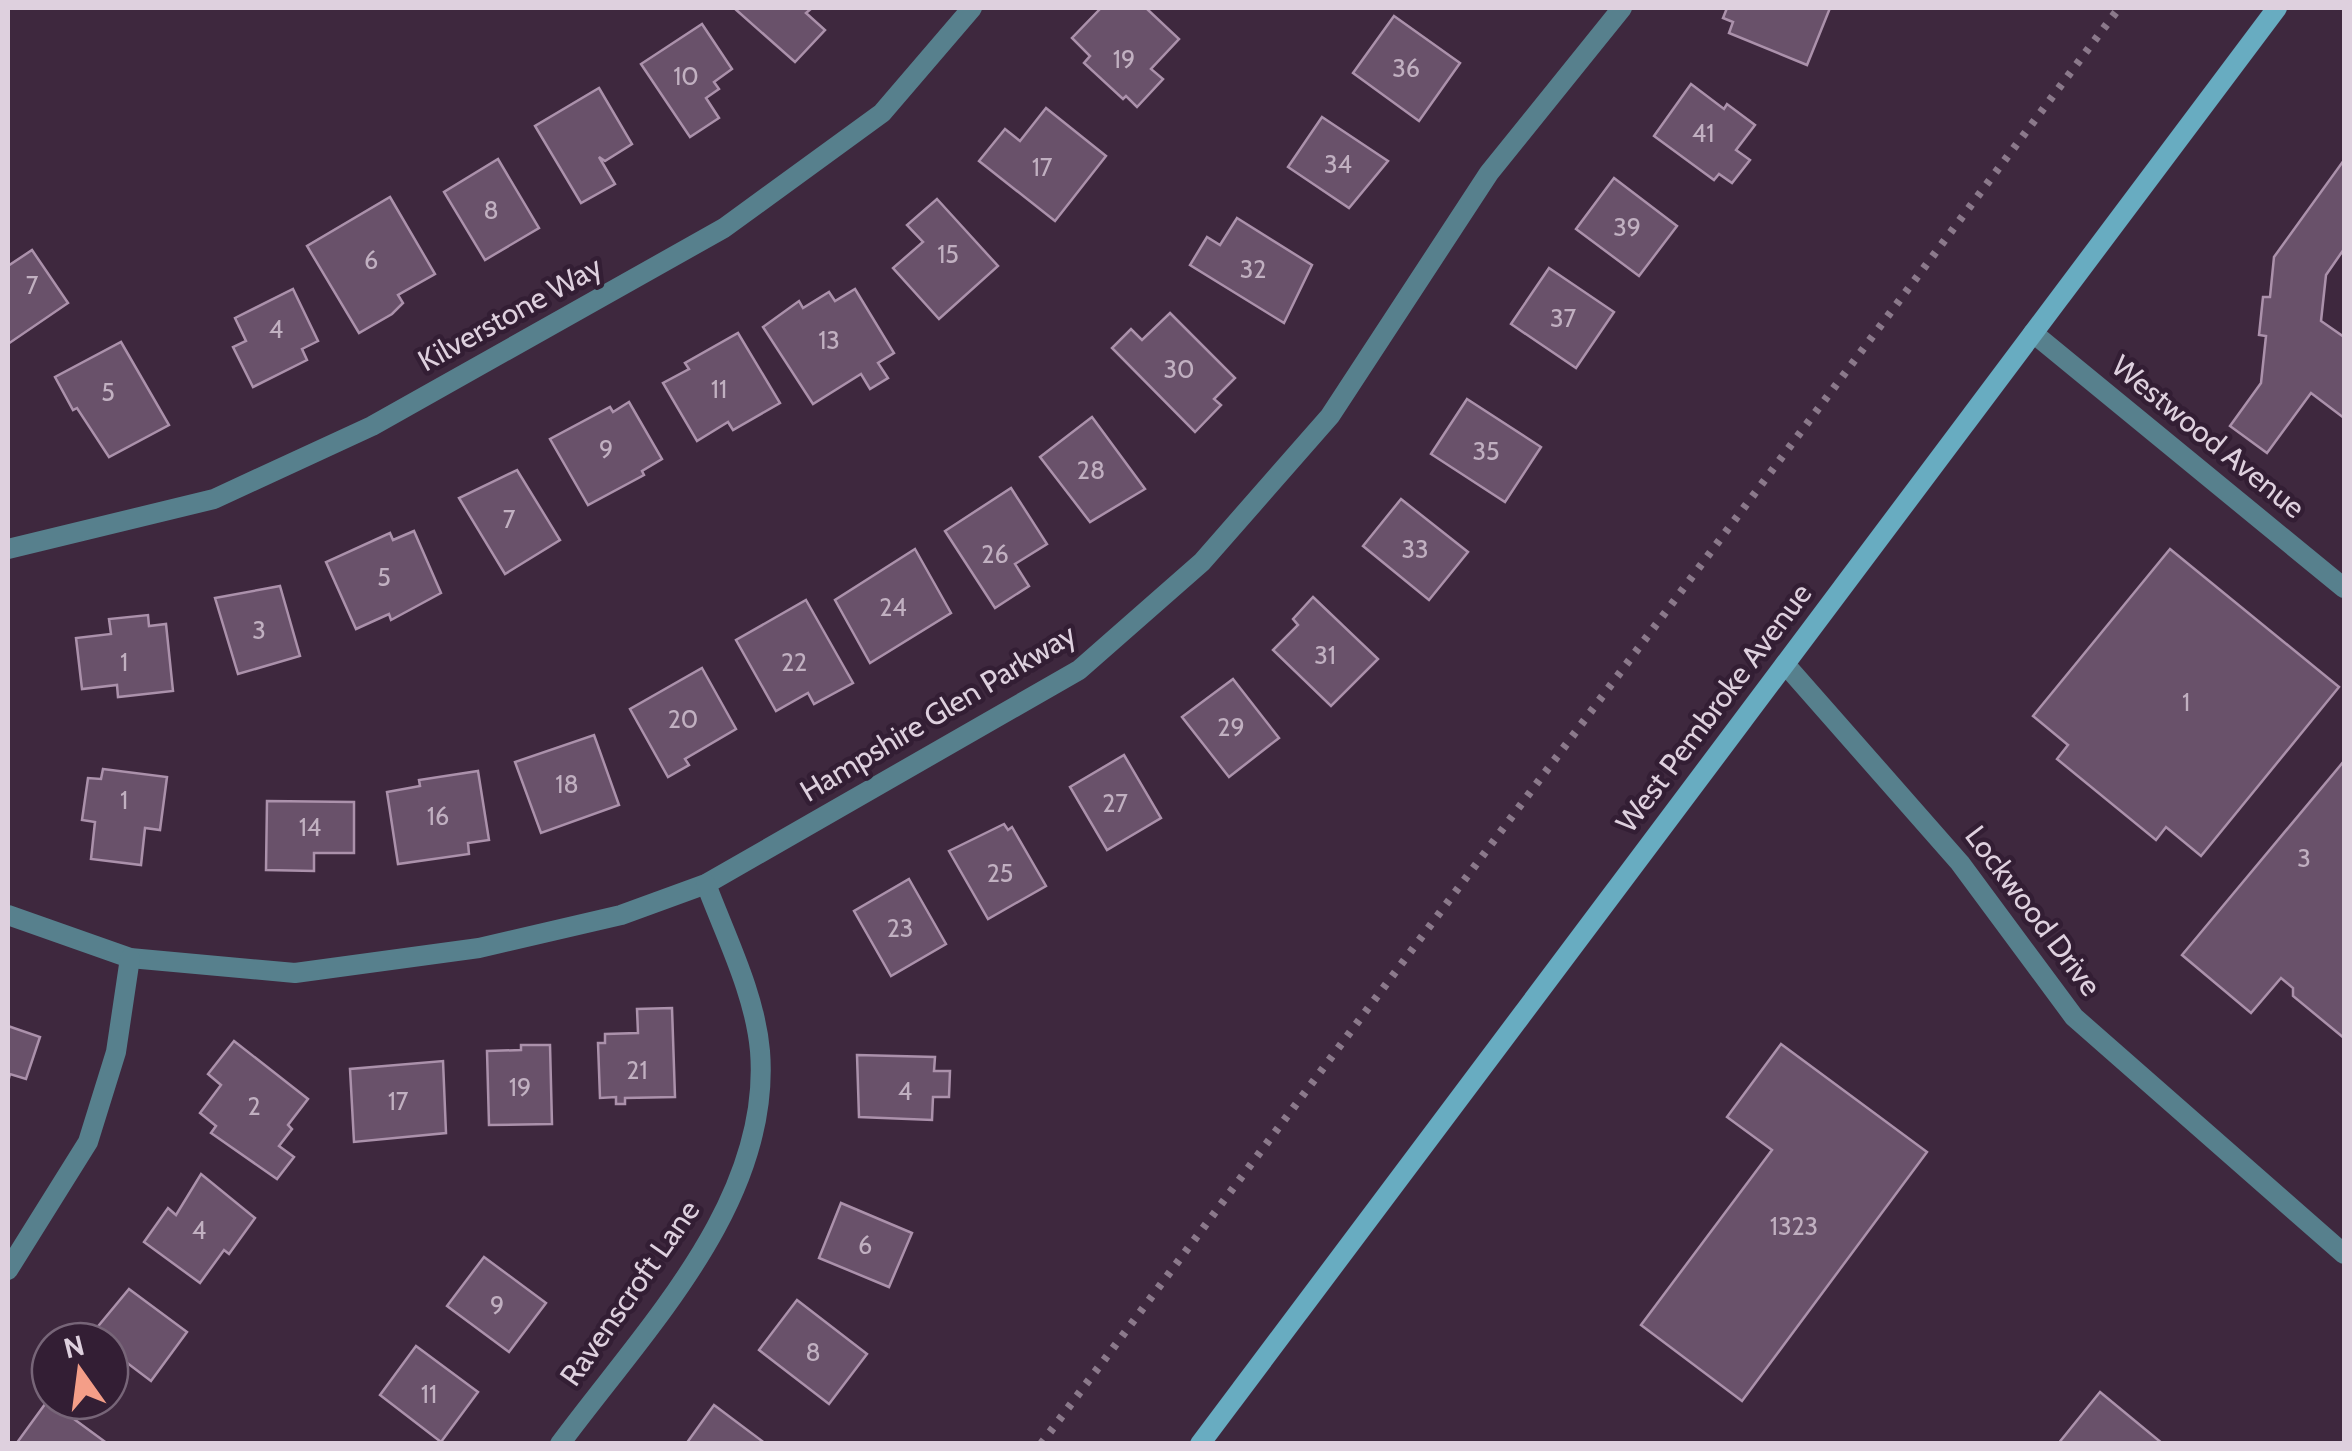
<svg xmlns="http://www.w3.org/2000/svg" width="2352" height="1451" viewBox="0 0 2352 1451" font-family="Cabin,sans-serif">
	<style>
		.building { fill: #69516a; stroke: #ab91ab; stroke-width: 2.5 }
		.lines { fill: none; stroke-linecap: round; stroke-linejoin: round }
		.minor { stroke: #57808d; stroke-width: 20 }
		.secondary { stroke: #68acc1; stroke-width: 20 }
		.rail { stroke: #8b798b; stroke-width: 8; stroke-dasharray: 5 10; stroke-linecap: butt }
		.labels { text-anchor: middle; stroke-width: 9; stroke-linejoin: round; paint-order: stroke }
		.number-label { font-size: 25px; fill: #c1b0c1 }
		.street-label { font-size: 30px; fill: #ded0de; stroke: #331e34 }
	</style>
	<rect width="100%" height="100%" fill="#3e283e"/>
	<g class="building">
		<path d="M734,8H812L806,13L825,30L795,62Z"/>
		<path d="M1101,8H1146L1179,39L1151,69L1163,79L1137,107L1126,96L1123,99L1084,63L1090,56L1072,38Z"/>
		<path d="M1727,8H1830L1807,65L1729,33L1733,22L1723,18Z"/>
		<path d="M1394,16L1460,63L1419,121L1353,73Z"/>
		<path d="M702,24L732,69L714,82L719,89L706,98L719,118L690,137L641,64Z"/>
		<path d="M1691,84L1724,109L1727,104L1755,125L1736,150L1750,160L1732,183L1719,174L1714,180L1654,136Z"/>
		<path d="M599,88L632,144L605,161L599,157L615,184L581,203L535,126Z"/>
		<path d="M1046,108L1106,156L1055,221L979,161L1005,129L1020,141Z"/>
		<path d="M1322,117L1388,161L1349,208L1288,167Z"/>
		<path d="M498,159L539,228L485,260L444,192Z"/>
		<path d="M2344,160V249L2326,275L2321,321L2344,337V418L2311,393L2267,453L2230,426L2261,383L2266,336L2259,335L2263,297H2270L2274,257Z"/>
		<path d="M1614,178L1677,226L1639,276L1576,229Z"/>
		<path d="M390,197L435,274L398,295L403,303L392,314L359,333L307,246Z"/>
		<path d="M937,199L998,266L939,319L893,268L923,242L907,225Z"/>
		<path d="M1237,218L1312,265L1284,323L1190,265L1207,237L1220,245Z"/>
		<path d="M32,250L68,303L8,344V266Z"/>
		<path d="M1549,268L1614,312L1576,368L1511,324Z"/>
		<path d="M293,289L318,341L302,349L307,360L253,387L233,347L246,341L235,318Z"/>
		<path d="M855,289L894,353L878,363L888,378L870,389L861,374L813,404L763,327L799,301L803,308L829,292L835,301Z"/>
		<path d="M1170,313L1235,378L1214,399L1221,405L1195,432L1112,348L1131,329L1142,340Z"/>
		<path d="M738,333L780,403L733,430L728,422L697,441L663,383L689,369L685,363Z"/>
		<path d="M121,342L169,425L109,457L77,408L73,410L55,377Z"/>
		<path d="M1467,399L1541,447L1505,502L1431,454Z"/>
		<path d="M629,402L662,459L642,471L644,475L588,505L550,439L610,407L613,412Z"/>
		<path d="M1092,417L1145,489L1090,522L1040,457Z"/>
		<path d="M517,470L560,540L505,574L459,498Z"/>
		<path d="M1011,488L1047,544L1015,564L1029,586L995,608L945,531Z"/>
		<path d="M1401,499L1468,552L1429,600L1363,546Z"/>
		<path d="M414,531L441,593L391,620L389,614L356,629L326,562L390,533L393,540Z"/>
		<path d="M915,549L951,613L870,663L835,600Z"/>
		<path d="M2170,549L2339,687L2201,856L2166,827L2156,840L2057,759L2068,745L2033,716Z"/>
		<path d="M280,586L300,656L238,674L215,598Z"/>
		<path d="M1313,597L1378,659L1331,706L1273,650L1298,625L1293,619Z"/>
		<path d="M806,600L853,683L814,704L808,693L776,711L736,640Z"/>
		<path d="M148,615L149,626L166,624L173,691L118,697L117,685L82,689L76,638L111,634L109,619Z"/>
		<path d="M702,668L736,729L685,759L689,765L668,777L630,709Z"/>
		<path d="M1233,679L1279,738L1229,777L1182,717Z"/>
		<path d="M594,735L619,805L541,833L515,762Z"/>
		<path d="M1124,755L1161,818L1107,850L1070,787Z"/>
		<path d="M2344,761V1038L2293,996V988L2281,978L2251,1013L2182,955Z"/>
		<path d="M103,769L167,777L160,830L145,828L141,865L91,859L95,822L82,820L88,778L101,779Z"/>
		<path d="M478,771L489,840L468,843L469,854L398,864L387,792L420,786L419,780Z"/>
		<path d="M267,801L354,802V853H314V871L266,870Z"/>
		<path d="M1004,824L1008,830L1012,827L1046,886L988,919L949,851Z"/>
		<path d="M909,879L946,944L891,976L854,911Z"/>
		<path d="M672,1008L675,1097L625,1098V1104H616V1097L600,1098L598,1043H605V1034L638,1033L637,1009Z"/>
		<path d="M8,1026L40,1037L26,1079L10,1074L8,1082Z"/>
		<path d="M234,1041L308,1099L288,1125L292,1129L279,1146L294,1157L277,1179L211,1133L216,1126L200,1113L221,1085L208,1074Z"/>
		<path d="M1781,1044L1927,1152L1742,1401L1641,1325L1772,1150L1727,1117Z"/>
		<path d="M521,1045H550L552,1124L489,1125L487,1051L521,1050Z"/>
		<path d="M857,1055L935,1057L934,1071H950L949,1097H933L932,1120L859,1117Z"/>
		<path d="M443,1061L446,1133L354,1142L350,1069Z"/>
		<path d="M201,1174L255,1218L229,1254L224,1250L200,1283L144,1242L168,1208L176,1215Z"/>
		<path d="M841,1203L912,1233L889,1287L819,1258Z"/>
		<path d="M484,1257L546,1303L509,1352L447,1306Z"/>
		<path d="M129,1289L187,1332L151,1381L110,1350V1341L90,1336Z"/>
		<path d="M797,1300L867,1354L829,1404L759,1350Z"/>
		<path d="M416,1346L478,1392L441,1442L380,1395Z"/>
		<path d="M2100,1392L2163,1444H2058Z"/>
		<path d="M48,1400L108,1444H16Z"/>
		<path d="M714,1405L766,1444H686Z"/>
	</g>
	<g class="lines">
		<g class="minor">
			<path d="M2033,333L2344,588"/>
			<path d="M8,549L214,499L372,426L724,228L882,113L972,8"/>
			<path d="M1785,664L1960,863L2074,1017L2344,1254"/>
			<path d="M8,915L130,958L295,973L479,948L621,915L706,884L1079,670L1202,562L1330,416L1489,173L1622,8"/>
			<path d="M8,1270L88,1142L116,1052L130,958"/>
			<path d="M560,1444C644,1330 772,1202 760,1051C755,994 726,937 706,884"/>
		</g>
		<path class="secondary" d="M1200,1444L2277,8"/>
		<path class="rail" d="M1041,1444L2119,8"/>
	</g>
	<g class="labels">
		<g class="number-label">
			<text x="1124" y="68">19</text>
			<text x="1406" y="77">36</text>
			<text x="686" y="85">10</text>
			<text x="1703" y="142">41</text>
			<text x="1338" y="173">34</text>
			<text x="1042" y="176">17</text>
			<text x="491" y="219">8</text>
			<text x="1627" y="236">39</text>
			<text x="948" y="263">15</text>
			<text x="371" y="269">6</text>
			<text x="1253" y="278">32</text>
			<text x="32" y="294">7</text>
			<text x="1563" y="327">37</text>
			<text x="276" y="338">4</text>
			<text x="829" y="349">13</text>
			<text x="1179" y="378">30</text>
			<text x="719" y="398">11</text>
			<text x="108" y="401">5</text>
			<text x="606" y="458">9</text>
			<text x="1486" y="460">35</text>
			<text x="1091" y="479">28</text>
			<text x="509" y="528">7</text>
			<text x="1415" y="558">33</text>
			<text x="995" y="563">26</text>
			<text x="384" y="586">5</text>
			<text x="893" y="616">24</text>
			<text x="259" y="639">3</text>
			<text x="1325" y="664">31</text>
			<text x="124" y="671">1</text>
			<text x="794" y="671">22</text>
			<text x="2186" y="711">1</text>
			<text x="683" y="728">20</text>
			<text x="1231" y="736">29</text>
			<text x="567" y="793">18</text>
			<text x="124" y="809">1</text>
			<text x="1115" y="812">27</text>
			<text x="438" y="825">16</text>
			<text x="310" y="836">14</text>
			<text x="2304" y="867">3</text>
			<text x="1000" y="882">25</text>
			<text x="900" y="937">23</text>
			<text x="637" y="1079">21</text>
			<text x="520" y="1096">19</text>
			<text x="905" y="1100">4</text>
			<text x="398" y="1110">17</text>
			<text x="254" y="1115">2</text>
			<text x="1794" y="1235">1323</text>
			<text x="199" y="1239">4</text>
			<text x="865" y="1254">6</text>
			<text x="497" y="1314">9</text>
			<text x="813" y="1361">8</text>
			<text x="429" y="1403">11</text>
		</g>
		<g class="street-label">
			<text transform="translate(510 314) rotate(-29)" y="10">Kilverstone Way</text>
			<text transform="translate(2208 437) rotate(39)" y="10">Westwood Avenue</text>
			<text transform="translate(1714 708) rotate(-53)" y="10">West Pembroke Avenue</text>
			<text transform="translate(938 713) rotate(-31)" y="10">Hampshire Glen Parkway</text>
			<text transform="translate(2033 911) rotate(53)" y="10">Lockwood Drive</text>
			<text transform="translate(630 1293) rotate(-55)" y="10">Ravenscroft Lane</text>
		</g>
	</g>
	<rect width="2352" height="1451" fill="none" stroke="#ded0de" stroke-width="20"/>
	<g transform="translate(80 1371) rotate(346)"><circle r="48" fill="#331e34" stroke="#776578" stroke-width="2.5"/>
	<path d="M0-8L18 38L0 25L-18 38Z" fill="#f49e88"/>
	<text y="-15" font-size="28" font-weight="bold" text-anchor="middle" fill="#ded0de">N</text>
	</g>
</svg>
